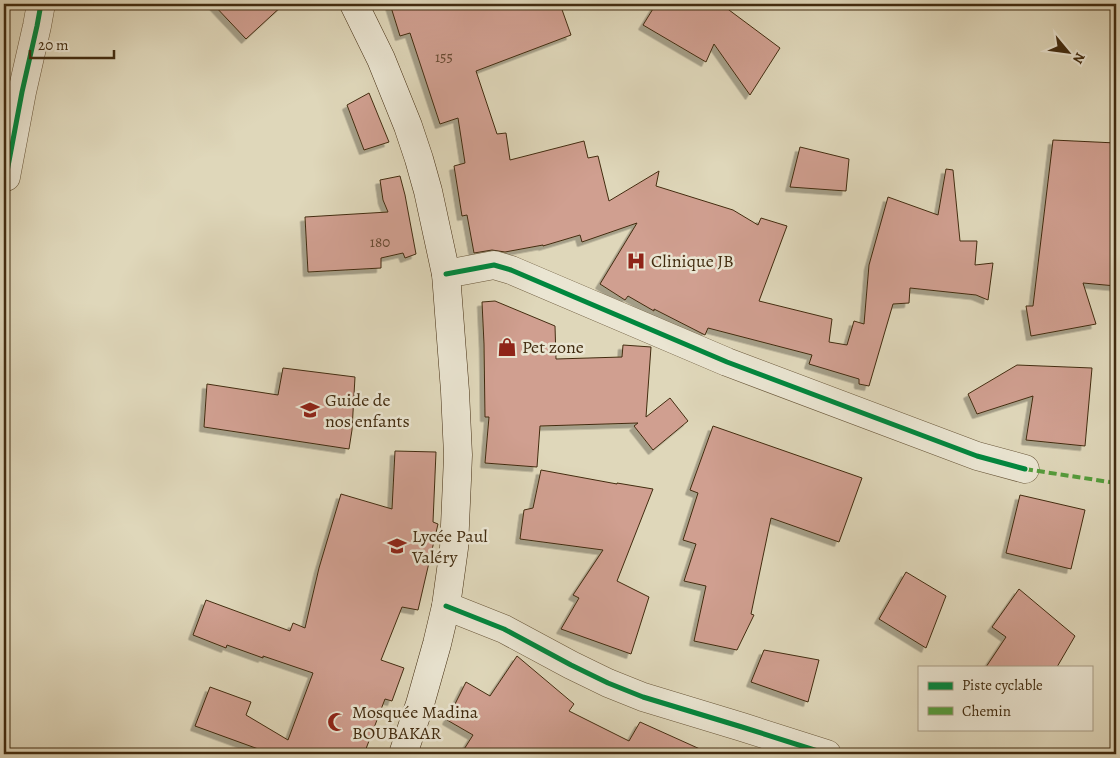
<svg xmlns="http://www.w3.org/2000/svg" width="1120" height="758" viewBox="0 0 1120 758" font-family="Alegreya,serif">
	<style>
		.building { fill: #d09f90; stroke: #422c10; filter: url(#shadow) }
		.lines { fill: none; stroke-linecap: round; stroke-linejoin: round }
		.street-casing { stroke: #69573a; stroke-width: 29 }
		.secondary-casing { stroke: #422c10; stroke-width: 29 }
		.street { stroke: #eae5d2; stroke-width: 28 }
		.secondary { stroke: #eae5d2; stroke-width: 28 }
		.quiet { stroke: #549d3c; stroke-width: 4; stroke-dasharray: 8 4; stroke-linecap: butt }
		.cycleway-casing { stroke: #eae5d2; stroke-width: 8 }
		.cycleway { stroke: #00873e; stroke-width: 5 }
		.labels { text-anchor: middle; stroke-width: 5; stroke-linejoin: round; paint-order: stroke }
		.number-label { font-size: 15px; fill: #664930 }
		.poi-label { font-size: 18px; fill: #422c10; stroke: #eae5d2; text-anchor: start }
	</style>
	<defs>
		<filter id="shadow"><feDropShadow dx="-4.5" dy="4.5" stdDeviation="0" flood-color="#0004"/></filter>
	</defs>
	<rect width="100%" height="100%" fill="#dfd7ba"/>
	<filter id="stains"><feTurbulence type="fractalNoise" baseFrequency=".004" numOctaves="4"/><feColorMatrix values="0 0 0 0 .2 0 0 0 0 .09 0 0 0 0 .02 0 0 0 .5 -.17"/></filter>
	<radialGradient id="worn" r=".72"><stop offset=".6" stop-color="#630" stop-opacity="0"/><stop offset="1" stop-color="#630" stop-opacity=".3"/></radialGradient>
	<g class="building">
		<path d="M213,4H284L246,39Z"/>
		<path d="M390,4H560L571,35L476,71L497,134L506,133L510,160L584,141L588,158L598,156L609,201L659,171L656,186L733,210L758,225L761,218L787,226L759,301L832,319L829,342L847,345L854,321L864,324L869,265L888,197L938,215L946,169L953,170L960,241H977L975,265L993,263L988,300L976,295L910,288L909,303L893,304L869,386L859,384V379L809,364L812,355L708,328L705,335L654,309V311L628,296L625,300L600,284L637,223L582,242L580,235L543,246V245L505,252L492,250L474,253L467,215L462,216L454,166L465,163L458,118L440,124L410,33L400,36Z"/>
		<path d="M656,4H718L725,7L780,48L750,95L714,44L706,62L643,25Z"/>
		<path d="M369,93L389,142L364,150L347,105Z"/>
		<path d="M1053,140L1116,143V286L1083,283L1096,324L1031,336L1026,306H1033Z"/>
		<path d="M800,147L849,159L846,191L790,187Z"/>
		<path d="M400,176L405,195L416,254L405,258L403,253L381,258V268L308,272L305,217L388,212L383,200L380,180Z"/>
		<path d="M495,301L555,326L556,359L622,357L623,345L651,347L646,417L670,398L688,421L653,450L634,426L638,423L540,426L537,467L485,463L489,417H485L484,344L482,302Z"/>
		<path d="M1017,365L1092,368L1085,446L1026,440L1033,396L977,414L968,394Z"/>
		<path d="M283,368L355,377L352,430L349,449L204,427L207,384L278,395Z"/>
		<path d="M713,426L862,478L839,542L771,518L751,614L754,615L737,650L694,641L706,586L684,581L696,544L683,540L698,493L690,490Z"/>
		<path d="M395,451L436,452L433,522L438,524L418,610L402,607L381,660L404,668L392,701L385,699L364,754H272L195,726L210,687L251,702L246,715L288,740L313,673L263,656V658L227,645L226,648L193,635L206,600L290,631L293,623L305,628L319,568L341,494L392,509Z"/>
		<path d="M541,470L617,484V483L653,489L617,581L649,597L631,654L561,629L579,598L573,595L603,550L520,539L524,510L533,508Z"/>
		<path d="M1020,495L1085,510L1071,569L1006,553Z"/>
		<path d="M906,572L946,596L926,648L879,619Z"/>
		<path d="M1019,589L1075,636L1057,667H986L1006,637L992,627Z"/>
		<path d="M764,650L819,660L808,702L751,682Z"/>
		<path d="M517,656L574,704L569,711L629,741L640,722L711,754H461L473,735L447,720L466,682L490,696Z"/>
	</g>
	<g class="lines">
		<g class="street-casing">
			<g id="street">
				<path d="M6,177L22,92L37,26L41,4"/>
				<path d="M446,274L494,265L511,270L727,362L977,456L1025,469"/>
				<path d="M446,606L504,629L571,665L608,683L643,697L742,727L827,754"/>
			</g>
		</g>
		<g class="secondary-casing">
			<path id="secondary" d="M354,4L381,59L408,126L419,159L428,191L446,274L455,391L458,455L457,480L454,548L446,606L437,644L420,704L403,754"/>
		</g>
		<use href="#street" class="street"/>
		<use href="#secondary" class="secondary"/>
		<path class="quiet" d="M1025,469L1116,483"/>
		<g class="cycleway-casing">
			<g id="cycleway">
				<path d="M6,177L22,92L37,26L41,4"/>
				<path d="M446,274L494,265L511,270L727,362L977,456L1025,469"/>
				<path d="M446,606L504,629L571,665L608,683L643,697L742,727L827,754"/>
			</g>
		</g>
		<use href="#cycleway" class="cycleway"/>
	</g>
	<defs>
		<g id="hospital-bare" transform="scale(1.5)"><path d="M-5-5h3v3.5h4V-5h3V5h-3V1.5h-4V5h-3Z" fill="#8f2418" stroke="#eae5d2" stroke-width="2.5" paint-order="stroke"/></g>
		<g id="shop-bare" transform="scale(1.5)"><path d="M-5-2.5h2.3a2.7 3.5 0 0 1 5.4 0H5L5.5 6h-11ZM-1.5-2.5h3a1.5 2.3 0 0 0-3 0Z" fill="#8f2418" stroke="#eae5d2" stroke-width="2.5" paint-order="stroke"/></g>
		<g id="school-bare" transform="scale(1.5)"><path d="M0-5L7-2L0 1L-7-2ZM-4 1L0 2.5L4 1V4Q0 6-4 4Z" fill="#8f2418" stroke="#eae5d2" stroke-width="2.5" paint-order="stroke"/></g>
		<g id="mosque-bare" transform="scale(1.5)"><path d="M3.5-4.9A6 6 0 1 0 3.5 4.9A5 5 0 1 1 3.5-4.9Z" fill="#8f2418" stroke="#eae5d2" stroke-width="2.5" paint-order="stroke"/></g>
	</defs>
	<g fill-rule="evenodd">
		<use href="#hospital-bare" x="636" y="261"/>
		<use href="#shop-bare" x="507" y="347"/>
		<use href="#school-bare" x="310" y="410"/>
		<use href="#school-bare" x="397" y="546"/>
		<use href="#mosque-bare" x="337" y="722"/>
	</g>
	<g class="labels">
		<g class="number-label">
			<text x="444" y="62">155</text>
			<text x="380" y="247">180</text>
		</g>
		<g class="poi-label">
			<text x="651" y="267">Clinique JB</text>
			<text x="522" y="353">Pet zone</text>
			<text x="325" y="406">Guide de<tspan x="325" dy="21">nos enfants</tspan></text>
			<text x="412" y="542">Lycée Paul<tspan x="412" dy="21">Valéry</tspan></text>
			<text x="352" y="718">Mosquée Madina<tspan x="352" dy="21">BOUBAKAR</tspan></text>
		</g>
	</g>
	<rect width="1120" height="758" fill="none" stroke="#dfd7ba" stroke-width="20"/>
	<rect x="5" y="5" width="1110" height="748" fill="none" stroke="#422c10" stroke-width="2.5"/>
	<rect x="10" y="10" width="1100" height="738" fill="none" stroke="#422c10"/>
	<rect x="918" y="666" width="175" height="65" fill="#eae5d2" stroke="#a79b84"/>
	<rect x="928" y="682" width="25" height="8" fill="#00873e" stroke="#a79b84"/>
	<text x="962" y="690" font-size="15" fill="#422c10">Piste cyclable</text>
	<rect x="928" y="707" width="25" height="8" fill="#549d3c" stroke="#a79b84"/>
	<text x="962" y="716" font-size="15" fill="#422c10">Chemin</text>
	<g transform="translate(1068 52) rotate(119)" stroke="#eae5d2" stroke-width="4" paint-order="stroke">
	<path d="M0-4L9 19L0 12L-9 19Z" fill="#422c10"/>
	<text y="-8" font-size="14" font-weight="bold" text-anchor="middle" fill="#422c10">N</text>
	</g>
	<path d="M30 50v8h84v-8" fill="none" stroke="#422c10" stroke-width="2.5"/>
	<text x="38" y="50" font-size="15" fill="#422c10" stroke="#eae5d2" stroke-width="4" paint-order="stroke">20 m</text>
	<rect width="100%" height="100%" filter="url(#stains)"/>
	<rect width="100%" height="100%" fill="url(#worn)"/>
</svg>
